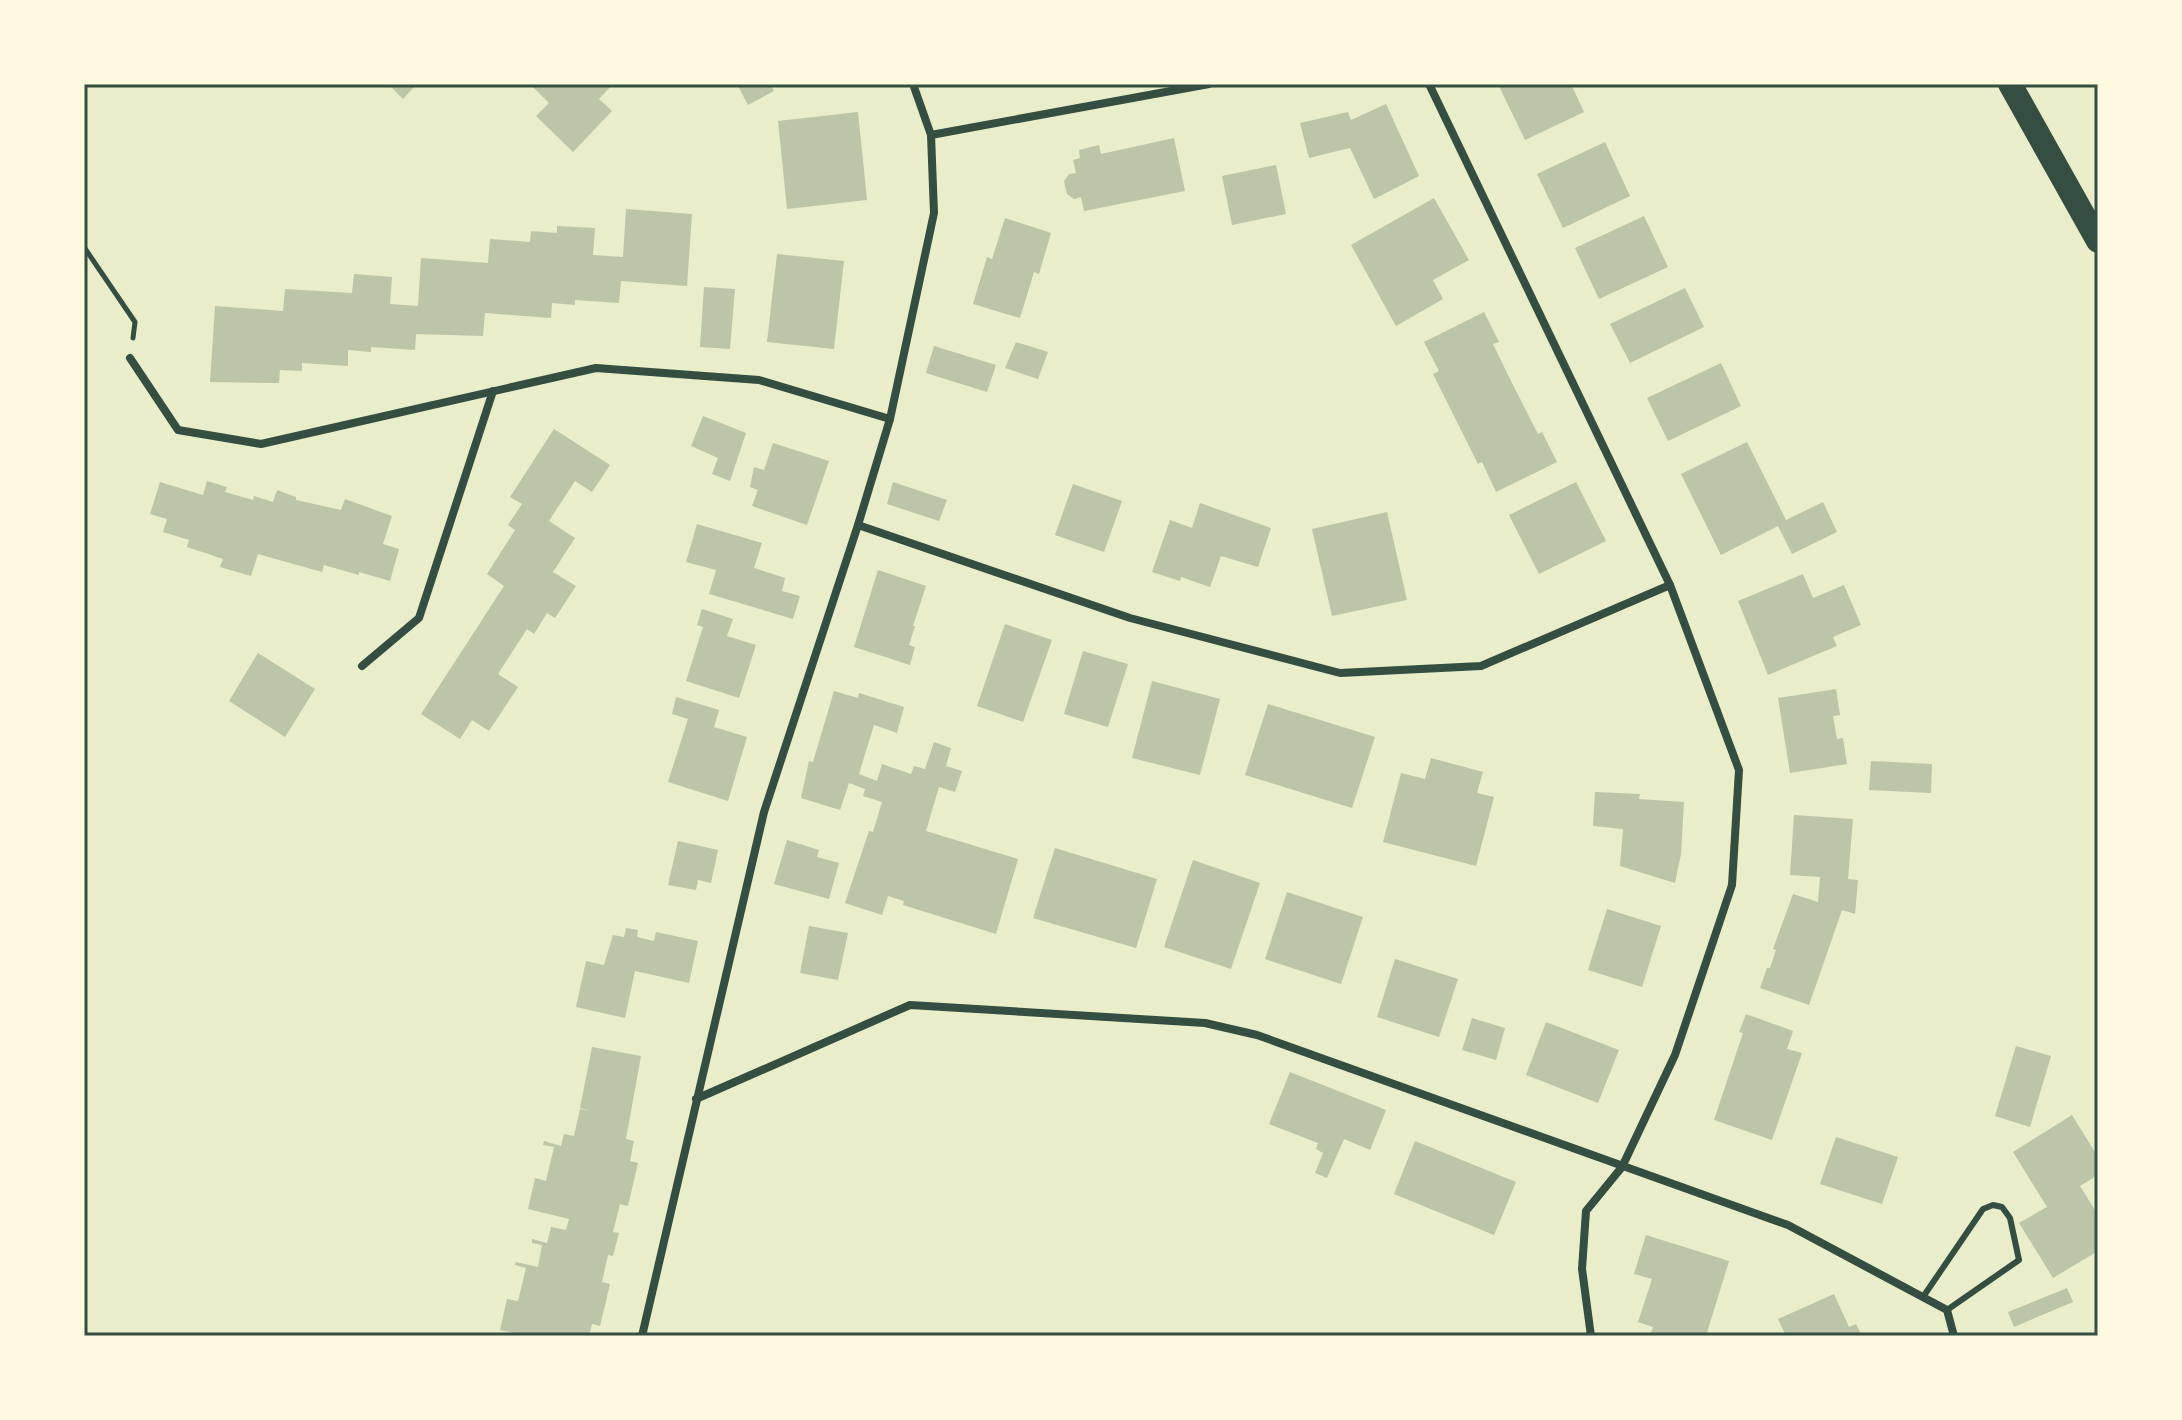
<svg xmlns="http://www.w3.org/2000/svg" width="2182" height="1420" viewBox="0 0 2182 1420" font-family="Manrope,sans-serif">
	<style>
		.building { fill: #bcc5a7 }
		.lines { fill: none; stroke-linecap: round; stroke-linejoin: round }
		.path { stroke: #344e41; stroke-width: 5 }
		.service { stroke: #344e41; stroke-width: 6 }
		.minor { stroke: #344e41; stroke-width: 8 }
		.motorway { stroke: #344e41; stroke-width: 24 }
		.neatline { fill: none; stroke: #344e41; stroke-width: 3 }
	</style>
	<rect width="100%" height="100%" fill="#e9edc9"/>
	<g class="building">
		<path d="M388,84H417L403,99Z"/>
		<path d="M530,84H613L599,99L612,111L573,152L536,116L549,103Z"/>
		<path d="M737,84H770L774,91L748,105Z"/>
		<path d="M1498,84H1571L1584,112L1525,140Z"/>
		<path d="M1386,104L1419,176L1374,199L1350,148L1309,158L1300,123L1348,112L1351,120Z"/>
		<path d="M858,112L867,200L787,209L778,121Z"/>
		<path d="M1174,138L1185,191L1084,211L1081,197L1074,199L1067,194L1064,181L1069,174L1076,173L1073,160L1080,158L1079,150L1099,145L1101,154Z"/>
		<path d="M1605,142L1630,196L1563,228L1537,174Z"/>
		<path d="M1276,165L1286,214L1232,225L1222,176Z"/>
		<path d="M1434,198L1469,260L1433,280L1443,299L1396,326L1351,245Z"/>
		<path d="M626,209L692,214L687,286L621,281L619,303L575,300V305L552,303L551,318L485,313L483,336L416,334L415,350L371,347V352L348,350V366L302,363V371L280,370L279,383L210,382L215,306L283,311L285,289L352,293L354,274L392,277L390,304L418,306L421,258L488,263L490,239L530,242L531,231L557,233V226L595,228L593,255L623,257Z"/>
		<path d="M1644,216L1668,267L1599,299L1575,248Z"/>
		<path d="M1005,218L1051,233L1039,274L1034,272L1020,318L973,304L987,257L992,259Z"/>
		<path d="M777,254L844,261L834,349L767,342Z"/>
		<path d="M704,287L735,289L730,349L700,347Z"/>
		<path d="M1685,288L1704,327L1630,363L1610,324Z"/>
		<path d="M1484,312L1499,342L1493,344L1508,375L1538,434L1542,432L1557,462L1496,492L1482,462L1478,464L1433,374L1439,371L1424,342Z"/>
		<path d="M1016,342L1048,352L1038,379L1005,368Z"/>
		<path d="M934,346L996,365L987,392L926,373Z"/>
		<path d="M1721,363L1741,406L1668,441L1647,398Z"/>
		<path d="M703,416L746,433L730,481L712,474L718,458L691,446Z"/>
		<path d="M554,429L610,465L592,492L575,481L549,521L575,538L553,572L576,586L555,618L547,613L534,634L527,629L498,674L518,687L489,731L472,720L460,739L421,714L504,586L487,574L515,530L508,525L522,504L510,497Z"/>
		<path d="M1747,442L1786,520L1823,502L1837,532L1792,554L1778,526L1721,555L1681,474Z"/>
		<path d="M773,443L829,461L807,525L752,506L758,490L750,487L754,467L764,470Z"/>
		<path d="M207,481L227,487L225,492L253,500L254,496L273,502L277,490L296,497V500L341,510L345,499L392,516L383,544L399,549L390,581L359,572V575L324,565L322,572L258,554L251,576L220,567L223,559L187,547L189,540L163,532L167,519L150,514L160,482L203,495Z"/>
		<path d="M893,482L947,500L939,521L887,504Z"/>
		<path d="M1576,482L1606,541L1539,574L1509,515Z"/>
		<path d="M1073,484L1122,501L1104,552L1055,535Z"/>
		<path d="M1200,503L1271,528L1258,567L1221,556L1210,587L1181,577L1180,581L1152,572L1170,520L1192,528Z"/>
		<path d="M1387,512L1407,600L1332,616L1312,529Z"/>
		<path d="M697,524L762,543L754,568L785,578L782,591L800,596L793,619L709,594L716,570L686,562Z"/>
		<path d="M878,570L926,586L913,626H915L909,645L915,647L910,665L854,647Z"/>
		<path d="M1803,574L1813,598L1844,585L1861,625L1833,637L1837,646L1768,675L1738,601Z"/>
		<path d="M702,609L733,619L727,636L756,645L739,698L686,681L703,627L697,625Z"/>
		<path d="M1005,624L1052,640L1023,722L977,706Z"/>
		<path d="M1083,651L1128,664L1108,727L1064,714Z"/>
		<path d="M258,653L315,689L285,737L229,701Z"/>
		<path d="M1152,681L1220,699L1200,775L1132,758Z"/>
		<path d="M1836,689L1840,715L1833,716L1837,739L1843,738L1847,764L1790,773L1778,698Z"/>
		<path d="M834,691L858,698L859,693L904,707L897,733L874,725L859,774L877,781L882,764L911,774L914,766L925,769L934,742L951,748L946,766L962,771L955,792L939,787L926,831L1018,859L996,934L903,905L904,901L888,896L882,915L845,903L869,831L873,832L882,802L863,796L865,789L849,783L840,810L801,798L809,761L813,762Z"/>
		<path d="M676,697L719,710L714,727L747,737L728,801L668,782L688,719L672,714Z"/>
		<path d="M1268,704L1375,737L1352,808L1245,775Z"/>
		<path d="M1431,758L1483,772L1477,793L1494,797L1476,866L1383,842L1401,773L1425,779Z"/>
		<path d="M1871,761L1932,764L1931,793L1869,790Z"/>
		<path d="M1595,792L1640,794L1639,799L1684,802L1681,854L1675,883L1620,866L1623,829L1593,826Z"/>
		<path d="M1794,815L1853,819L1848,879L1858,880L1855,914L1842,910L1809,1005L1760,988L1767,968H1770L1776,950L1773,949L1793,894L1818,902L1820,877L1790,875Z"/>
		<path d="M787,840L819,850L817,857L839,863L829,899L774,884Z"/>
		<path d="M678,841L718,850L711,883L698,880L696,890L668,885Z"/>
		<path d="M1055,848L1157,879L1136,948L1033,918Z"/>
		<path d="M1193,860L1260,883L1231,969L1164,947Z"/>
		<path d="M1287,892L1363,917L1341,984L1265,959Z"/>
		<path d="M1607,909L1661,926L1642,987L1588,970Z"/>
		<path d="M809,926L848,933L838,980L800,973Z"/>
		<path d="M626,928L638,930L637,937L654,941L656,932L698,941L689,983L635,971L625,1018L576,1007L586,961L604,965L613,935L624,937Z"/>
		<path d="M1395,959L1458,979L1439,1037L1377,1017Z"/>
		<path d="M1746,1014L1793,1031L1787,1049L1802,1053L1772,1140L1714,1120L1743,1033L1739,1032Z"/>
		<path d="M1472,1018L1505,1028L1496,1060L1462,1050Z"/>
		<path d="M1546,1022L1619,1050L1598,1103L1526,1075Z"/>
		<path d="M2016,1046L2051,1056L2030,1127L1995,1116Z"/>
		<path d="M592,1047L641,1056L626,1139L634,1141L630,1161L638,1163L628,1206L620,1204L613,1232L619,1233L613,1256L608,1255L602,1282L610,1284L600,1326L592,1324L589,1336H528L500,1330L507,1299L518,1301L526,1268L515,1265L516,1262L538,1267L542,1245L532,1243V1239L547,1243L551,1227L566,1230L569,1219L528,1209L535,1178L546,1181L554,1147L543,1145L544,1141L561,1146L564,1134L574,1136L580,1109L590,1111L580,1108Z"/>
		<path d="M1290,1072L1386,1110L1370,1150L1344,1139L1327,1178L1315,1173L1323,1153L1316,1149L1318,1143L1269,1124Z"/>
		<path d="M2072,1115L2098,1157V1175L2080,1186L2098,1215V1251L2053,1278L2019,1223L2047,1207L2013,1152Z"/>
		<path d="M1836,1137L1898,1157L1882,1204L1820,1184Z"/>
		<path d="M1415,1141L1516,1182L1494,1235L1394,1194Z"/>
		<path d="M1646,1235L1729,1261L1706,1336H1650L1653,1327L1638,1322L1652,1279L1634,1274Z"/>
		<path d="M2067,1288L2073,1302L2014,1327L2008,1312Z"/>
		<path d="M1834,1294L1849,1327L1856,1324L1862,1336H1786L1778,1319Z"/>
	</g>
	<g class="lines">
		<path class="path" d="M84,247L135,322L133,338"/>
		<path class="service" d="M1923,1297L1983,1209L1993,1205L2002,1207L2010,1218L2019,1260L1947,1310"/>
		<g class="minor">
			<path d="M1429,84L1670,585L1739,770L1732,885L1675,1055L1622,1167L1586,1211L1582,1269L1591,1336"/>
			<path d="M931,135L1209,84"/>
			<path d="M130,358L178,430L261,444L596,368L759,380L890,419"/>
			<path d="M858,525L1130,618L1340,673L1481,666L1670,585"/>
			<path d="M362,666L419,618L493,391"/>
			<path d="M696,1099L910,1005L1205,1023L1257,1035L1788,1225L1947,1310L1954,1336"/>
			<path d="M642,1336L764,812L858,525L890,419L934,213L931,135L913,84"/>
		</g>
		<path class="motorway" d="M2010,84L2098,241"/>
	</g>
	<rect width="2182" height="1420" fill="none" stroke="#fefae0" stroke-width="172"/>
	<rect x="86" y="86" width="2010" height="1248" class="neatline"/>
</svg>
